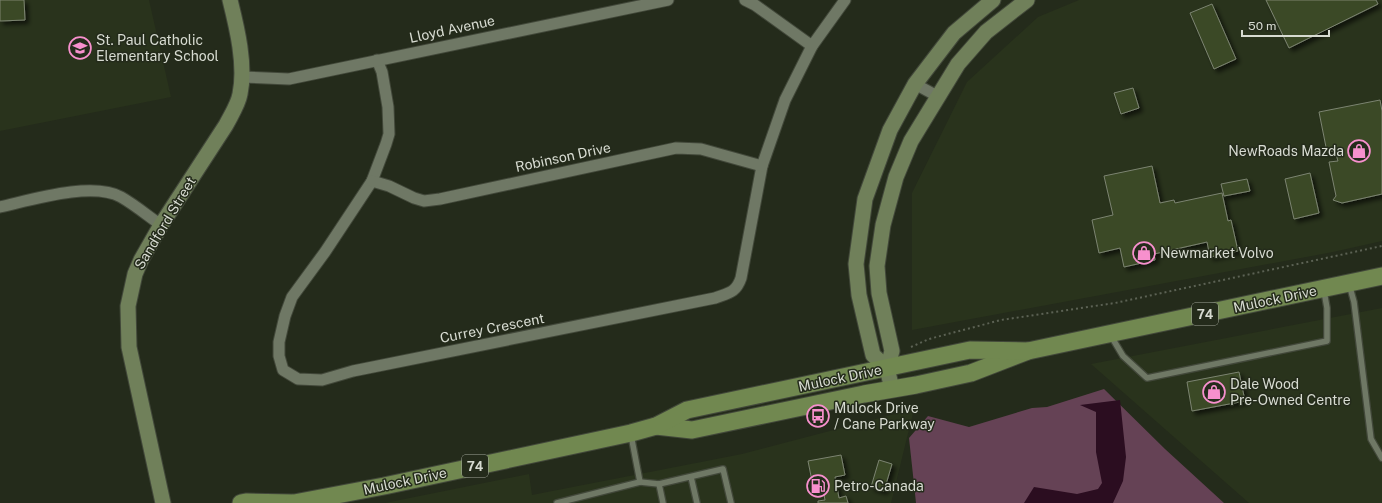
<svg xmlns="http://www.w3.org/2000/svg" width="1382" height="503" viewBox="0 0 1382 503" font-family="'Public Sans',sans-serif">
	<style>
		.built { fill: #29331c }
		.green { fill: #654255 }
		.water { fill: #2b0d20 }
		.building { fill: #3a4825; stroke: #7c8471; filter: url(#shadow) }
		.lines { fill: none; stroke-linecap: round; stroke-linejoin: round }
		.lane-casing { stroke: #42483a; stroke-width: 8 }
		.street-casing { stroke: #42483a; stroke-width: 13 }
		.secondary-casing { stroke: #42483a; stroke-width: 17 }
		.primary-casing { stroke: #42483a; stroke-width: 19 }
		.path { stroke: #5c6254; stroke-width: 2; stroke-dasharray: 2 3; stroke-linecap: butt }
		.lane { stroke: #6f7865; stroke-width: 5.5 }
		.street { stroke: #6f7865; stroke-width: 11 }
		.secondary { stroke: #70805a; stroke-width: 15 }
		.primary { stroke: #718850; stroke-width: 17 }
		.labels { text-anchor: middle; stroke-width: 3; stroke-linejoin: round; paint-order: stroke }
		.shield { fill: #242b1b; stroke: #a1a69a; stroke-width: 1 }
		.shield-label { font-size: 13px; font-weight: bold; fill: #d7dbd1 }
		.street-label { font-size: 14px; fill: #d7dbd1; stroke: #242b1b }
		.poi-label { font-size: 14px; fill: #d7dbd1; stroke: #242b1b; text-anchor: start }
	</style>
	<defs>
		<filter id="shadow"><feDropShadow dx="3.5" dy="3.5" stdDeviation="2" flood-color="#0009"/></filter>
	</defs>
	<rect width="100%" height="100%" fill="#242b1b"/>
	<g class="built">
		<path d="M0,0H149L171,97L0,131Z"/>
		<path d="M1079,0H1382V241L1333,252L912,330V193L967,82L1038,17Z"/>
		<path d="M1382,308V503H1249L1091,364Z"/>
		<path d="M914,409L891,503H385L529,474L532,495L742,454Z"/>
	</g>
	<path class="green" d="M1104,389L1165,449L1224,503H916L909,438L928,416L969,427L1032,408L1047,407Z"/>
	<path class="water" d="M1120,400L1126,457L1123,481L1113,503H1024L1034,487L1077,494L1098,489L1102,483L1096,452V412L1080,405Z"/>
	<g class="building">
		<path d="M0,0H24L25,20L0,21Z"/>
		<path d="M1266,0H1376L1378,4L1289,48Z"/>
		<path d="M1212,4L1236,59L1214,69L1190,13Z"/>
		<path d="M1133,88L1139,108L1121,114L1114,93Z"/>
		<path d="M1380,100L1382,111V194L1342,203L1333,200L1336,196L1329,162L1338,161L1335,151L1327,152L1319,112Z"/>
		<path d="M1152,166L1160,203L1174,200L1175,203L1222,193L1228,221L1231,220L1238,251L1210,257L1207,242L1154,254L1155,260L1124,267L1120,248L1099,253L1092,220L1113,215L1104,176Z"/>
		<path d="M1310,173L1319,213L1294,219L1285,179Z"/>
		<path d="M1247,179L1250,191L1224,196L1221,184Z"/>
		<path d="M1239,372L1245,401L1192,411L1187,382Z"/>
		<path d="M841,455L845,475L835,477L839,498L846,496L848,503H818V501L825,500L821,479L812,481L808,461Z"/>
		<path d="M879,460L892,464L884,491L871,487Z"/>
	</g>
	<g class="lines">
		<g class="lane-casing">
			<g id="lane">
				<path d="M1349,284L1354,302L1371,439L1382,458"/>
				<path d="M1111,336L1123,356L1147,378L1327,341V308L1324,291"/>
				<path d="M691,477L697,503"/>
				<path d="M640,482L659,484L723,469L731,503"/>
				<path d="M659,484L663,503"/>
				<path d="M557,503L640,482L631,435"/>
			</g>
		</g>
		<g class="street-casing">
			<g id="street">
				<path d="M745,0L755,5L812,46"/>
				<path d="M377,60L382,72L388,107L389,134L386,144L372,181L325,252L292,297L285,316L279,342V356L283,370L298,379L322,380L353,371L715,298C728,293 736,293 741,278L762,166L785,100L812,46L845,0"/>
				<path d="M242,77L289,79L668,0"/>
				<path d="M915,84L939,97"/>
				<path d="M372,181L389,186L414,198L424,201L440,199L676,148L701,149L762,166"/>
				<path d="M0,207C31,200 92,181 121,197C135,205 148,216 161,225"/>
			</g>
		</g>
		<g class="secondary-casing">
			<g id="secondary">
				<path d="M887,368L873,355L859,295L856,264L865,199L890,130L915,84L954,33L993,0"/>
				<path d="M892,389L887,368L892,351L879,293L877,266L883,225L896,177L911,141L958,64L986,32L1027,0"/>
				<path d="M163,503L129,347L128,306L135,274L141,260L161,225L226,125C231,115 238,105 240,94C246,65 237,28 230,0"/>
			</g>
		</g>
		<g class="primary-casing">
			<g id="primary">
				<path d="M656,426L692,430L864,394L916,385L971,373L1028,351L1382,276"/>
				<path d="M241,503L246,502L292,503"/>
				<path d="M294,503L384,486L631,433L656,426L687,410L970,350L1028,351"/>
			</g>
		</g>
		<path class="path" d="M911,347L929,339L1001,320L1115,303L1382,246"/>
		<use href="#lane" class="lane"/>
		<use href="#street" class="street"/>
		<use href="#secondary" class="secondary"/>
		<use href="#primary" class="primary"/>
	</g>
	<defs>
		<g id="school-ring" transform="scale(1.15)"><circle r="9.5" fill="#242b1b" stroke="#f790cd" stroke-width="1.5"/><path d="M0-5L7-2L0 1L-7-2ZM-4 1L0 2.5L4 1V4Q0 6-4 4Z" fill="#f790cd"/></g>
		<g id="shop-ring" transform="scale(1.15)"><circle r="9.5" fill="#242b1b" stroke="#f790cd" stroke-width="1.5"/><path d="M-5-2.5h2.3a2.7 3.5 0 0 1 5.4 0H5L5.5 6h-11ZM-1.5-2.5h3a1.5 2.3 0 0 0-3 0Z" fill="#f790cd"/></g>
		<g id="bus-ring" transform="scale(1.15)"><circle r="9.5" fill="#242b1b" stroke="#f790cd" stroke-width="1.5"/><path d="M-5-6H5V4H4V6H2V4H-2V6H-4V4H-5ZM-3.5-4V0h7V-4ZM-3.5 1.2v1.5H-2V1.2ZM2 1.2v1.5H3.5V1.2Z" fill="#f790cd"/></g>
		<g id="fuel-ring" transform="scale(1.15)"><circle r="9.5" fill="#242b1b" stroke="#f790cd" stroke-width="1.5"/><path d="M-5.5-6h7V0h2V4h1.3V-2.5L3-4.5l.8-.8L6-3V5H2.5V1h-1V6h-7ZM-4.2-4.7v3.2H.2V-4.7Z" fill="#f790cd"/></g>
	</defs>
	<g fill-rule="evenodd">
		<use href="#school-ring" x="80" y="48"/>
		<use href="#shop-ring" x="1359" y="151"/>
		<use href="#shop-ring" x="1144" y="253"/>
		<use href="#shop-ring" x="1214" y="392"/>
		<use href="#bus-ring" x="818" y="416"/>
		<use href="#fuel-ring" x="818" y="486"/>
	</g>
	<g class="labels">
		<g class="shield">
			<rect x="1192" y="303" width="26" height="22" rx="3"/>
			<rect x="462" y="455" width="26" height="22" rx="3"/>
		</g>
		<g class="shield-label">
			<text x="1205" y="319">74</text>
			<text x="475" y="471">74</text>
		</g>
		<g class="street-label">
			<text transform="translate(452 29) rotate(-12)" y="5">Lloyd Avenue</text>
			<text transform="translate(563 157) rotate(-12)" y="5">Robinson Drive</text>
			<text transform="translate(165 223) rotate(-59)" y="5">Sandford Street</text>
			<text transform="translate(1275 299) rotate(-12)" y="5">Mulock Drive</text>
			<text transform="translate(492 328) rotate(-11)" y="5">Currey Crescent</text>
			<text transform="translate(840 378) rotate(-12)" y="5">Mulock Drive</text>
			<text transform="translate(405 481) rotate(-12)" y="5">Mulock Drive</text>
		</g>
		<g class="poi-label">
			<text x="96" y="45">St. Paul Catholic<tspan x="96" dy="16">Elementary School</tspan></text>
			<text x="1344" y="156" text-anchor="end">NewRoads Mazda</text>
			<text x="1160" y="258">Newmarket Volvo</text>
			<text x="1230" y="389">Dale Wood<tspan x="1230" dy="16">Pre-Owned Centre</tspan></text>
			<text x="834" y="413">Mulock Drive<tspan x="834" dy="16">/ Cane Parkway</tspan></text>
			<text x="834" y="491">Petro-Canada</text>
		</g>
	</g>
	<path d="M1242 30v6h87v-6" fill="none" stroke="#d7dbd1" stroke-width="2"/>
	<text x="1248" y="30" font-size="12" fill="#d7dbd1" stroke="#242b1b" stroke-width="3" paint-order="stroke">50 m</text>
</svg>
